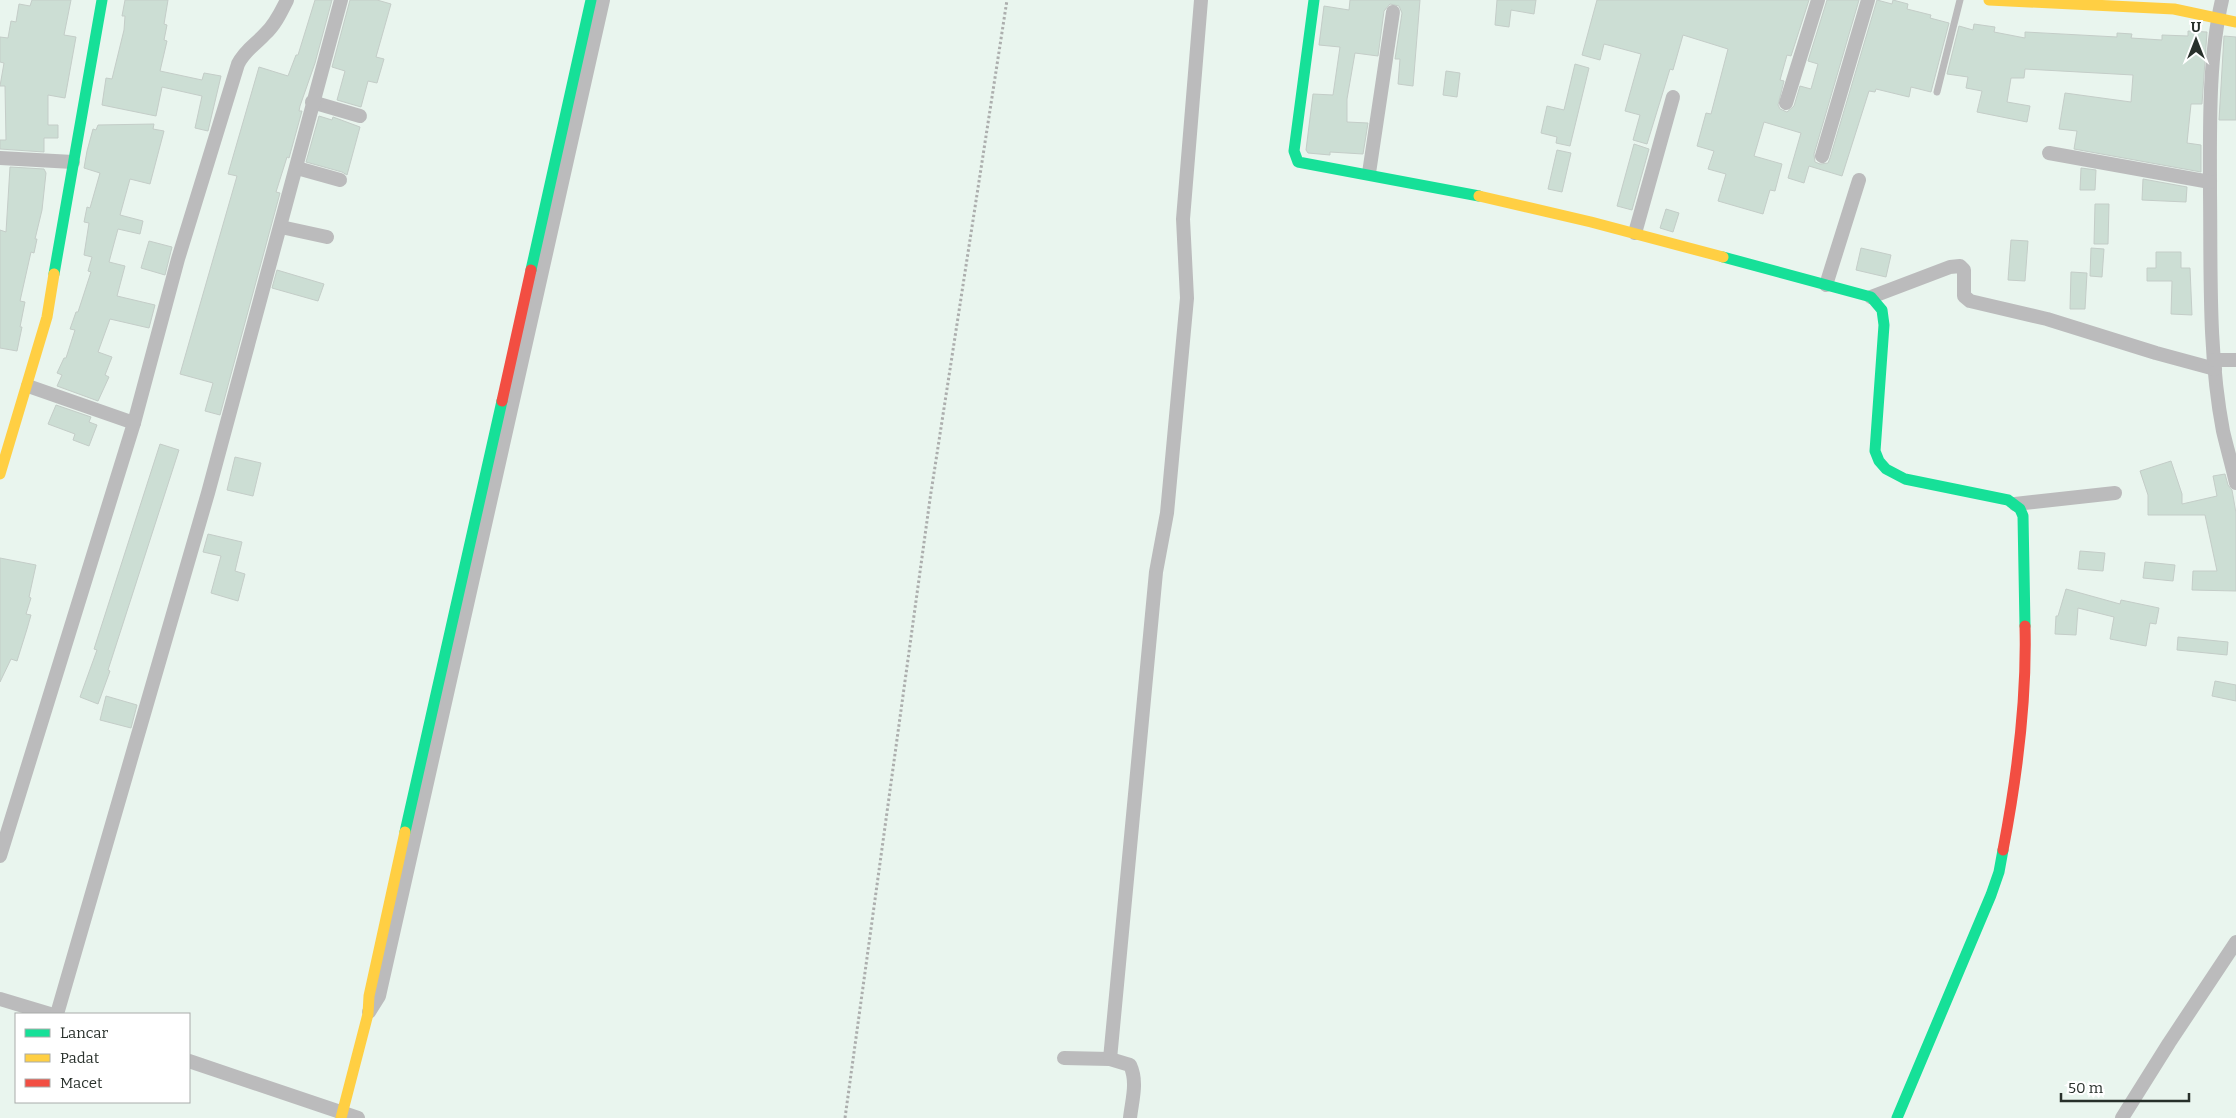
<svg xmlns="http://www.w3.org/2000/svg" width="2236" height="1118" viewBox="0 0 2236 1118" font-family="Bitter,serif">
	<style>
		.building { fill: #ccded4; stroke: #c4cdc8 }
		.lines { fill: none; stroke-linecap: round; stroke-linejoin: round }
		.path { stroke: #acaead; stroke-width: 3; stroke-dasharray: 2.5 2.5; stroke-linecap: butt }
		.lane { stroke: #bbbbbc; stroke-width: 7 }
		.street { stroke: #bbbbbc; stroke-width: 14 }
		.fast { stroke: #16e098; stroke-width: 11 }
		.slow { stroke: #ffcf43; stroke-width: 11 }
		.jam { stroke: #f24e42; stroke-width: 11 }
	</style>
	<rect width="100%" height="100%" fill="#e9f5ee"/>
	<g class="building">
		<path d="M32,0H71L64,35L76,37L65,98L48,95V125H58V138H44V152L0,149V140H6L5,86H0L4,63L0,62V37L8,38L11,21L16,22L19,4L30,6Z"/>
		<path d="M125,0H168L164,24L167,25L164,40L167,41L160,71L202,80L204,73L221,76L208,131L195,128L202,96L162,87L156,116L102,105L106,78L112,79L124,30L125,16H122Z"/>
		<path d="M315,0H332L315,63L300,106L299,111H302L289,158L287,157L276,192L280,193L220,415L205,411L213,383L180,374L237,176L228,174L259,67L288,76L296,55H298Z"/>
		<path d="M350,0H377L391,4L376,57L384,59L377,83L368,81L361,107L337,100L345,71L332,67Z"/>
		<path d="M1350,0H1420L1413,86L1398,84L1400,59H1395L1402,13L1399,6L1390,4L1384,11L1378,56L1355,53L1347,99V122L1368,123L1363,154L1330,152V155L1308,153L1306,150L1313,94L1333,95L1340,47L1319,45L1324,6L1349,10Z"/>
		<path d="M1497,0H1536L1534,14L1511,10L1509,27L1495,25Z"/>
		<path d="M1597,0H1809L1791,56L1787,55L1780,80L1784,81L1778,105L1780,109L1787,112L1794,106L1800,86L1811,89L1818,64L1808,61L1827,0H1859L1814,154L1815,162L1820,164L1828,163L1830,158L1877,0L1892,4L1893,0L1908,4L1907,9L1931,15L1930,18L1949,23L1931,92L1911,87L1909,97L1876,89L1875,92L1869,91L1842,176L1809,166L1804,183L1788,178L1801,133L1764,122L1754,156L1782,164L1775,191L1770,190L1763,214L1718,201L1726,174L1708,169L1714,151L1697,146L1706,113L1711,114L1728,49L1683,35L1673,70L1670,69L1647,144L1633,140L1640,115L1625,111L1641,54L1604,44L1600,60L1582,55Z"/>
		<path d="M1974,24L1995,27L1994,32L2025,38V32L2117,37V33L2132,34L2131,38L2162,40V35L2188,36V31L2207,32L2202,104H2191L2187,143L2201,145V172L2074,149L2077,131L2059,129L2065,93L2131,102L2133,75L2025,69L2024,78H2011L2007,102L2030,106L2027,122L1977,112L1982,91L1966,88L1968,77L1947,74L1959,26L1973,30Z"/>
		<path d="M2224,36L2236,37V120H2219Z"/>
		<path d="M1575,64L1589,68L1570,146L1556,143L1557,137L1541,133L1547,106L1564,110Z"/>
		<path d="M1446,71L1460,73L1457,97L1443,95Z"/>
		<path d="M319,116L332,120L333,117L360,127L347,175L342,172L306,162Z"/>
		<path d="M154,124L153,129L164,131L150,184L130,179L120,215L143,221L140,234L118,229L109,262L125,266L117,296L155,305L149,328L110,319L98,352L112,357L105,375L109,377L98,401L57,386L62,375L57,373L64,358H66L75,330L70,329L76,312H78L91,272L88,271L92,257L84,255L89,223L84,222L87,207L90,208L100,173L84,168L87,151L93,129L96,130L98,125Z"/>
		<path d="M1634,144L1649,149L1632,210L1617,206Z"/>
		<path d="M1557,150L1571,153L1562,192L1548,189Z"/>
		<path d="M10,167L44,169L46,173L42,210L35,239H37L34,253L31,252L20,301L25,302L20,327H22L17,351L0,348V230L6,232Z"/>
		<path d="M2081,168L2096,170L2095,190H2080Z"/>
		<path d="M2143,179L2187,187L2186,202L2142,200Z"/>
		<path d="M2095,204H2109L2108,244H2094Z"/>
		<path d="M1666,209L1679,213L1673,232L1660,228Z"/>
		<path d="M2011,240L2028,241L2025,281L2008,280Z"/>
		<path d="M149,241L172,247L165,275L141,268Z"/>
		<path d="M1861,248L1891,255L1886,277L1856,270Z"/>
		<path d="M2091,248L2104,249L2102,277L2090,276Z"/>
		<path d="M2156,252H2181V268H2190L2192,315L2171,314L2172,281H2147V268H2156Z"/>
		<path d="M277,270L324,284L318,301L272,288Z"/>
		<path d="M2071,272L2087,273L2085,309H2070Z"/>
		<path d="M56,405L91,417L89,422L97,425L89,446L73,440L75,434L48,424Z"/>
		<path d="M160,444L179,450L108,670L110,671L98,704L80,697L97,650L94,649Z"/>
		<path d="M235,457L261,463L253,496L227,490Z"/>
		<path d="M2171,461L2182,494V504L2217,496L2213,476L2225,474L2228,485L2232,490L2236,513V591L2192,590L2193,571H2217L2205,515H2148V495L2140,471Z"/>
		<path d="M208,534L242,542L235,571L245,574L238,601L211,593L221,556L203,552Z"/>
		<path d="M2080,551L2105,553L2103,571L2078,569Z"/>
		<path d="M0,558L36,565L29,597L31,598L26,614L31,615L27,629L17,661L11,659L0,682Z"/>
		<path d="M2145,562L2175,565L2173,581L2143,578Z"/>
		<path d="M2066,589L2120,604L2121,600L2159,608L2156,624L2150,623L2146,646L2110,639L2114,617L2078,608L2076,635L2055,634L2056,616H2058Z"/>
		<path d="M2178,637L2228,642L2227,655L2177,650Z"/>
		<path d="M2215,681L2236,685V701L2212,696Z"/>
		<path d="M106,696L137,705L131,728L100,720Z"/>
	</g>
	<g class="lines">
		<path class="path" d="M845,1118L930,499L1007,0"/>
		<path class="lane" d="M1937,92L1960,0"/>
		<g class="street">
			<path d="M2222,0C2208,60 2210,131 2210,193C2211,271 2208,353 2223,431C2227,448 2232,465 2236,483"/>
			<path d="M312,102L360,116"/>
			<path d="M1786,103L1818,0"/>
			<path d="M2049,153L2210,182"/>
			<path d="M1822,156L1868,0"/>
			<path d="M0,158L73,162"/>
			<path d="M297,168L340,180"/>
			<path d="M1369,173L1393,12"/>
			<path d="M281,227L327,237"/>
			<path d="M1635,233L1673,97"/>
			<path d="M1826,285L1859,180"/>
			<path d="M1871,297L1950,267L1960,266L1964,270V296L1970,301L2047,319L2156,353L2215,369"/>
			<path d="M2214,360H2236"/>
			<path d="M28,386L134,423"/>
			<path d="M2015,504L2115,493"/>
			<path d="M0,856L134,423L178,259L238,64C245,50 255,45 265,34C275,25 281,12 287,0"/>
			<path d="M0,999L50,1014"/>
			<path d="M369,1012L379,996L603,0"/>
			<path d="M57,1014L208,493L341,0"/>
			<path d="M1064,1058L1110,1059L1130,1065C1138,1082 1132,1100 1130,1118"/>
			<path d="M1110,1059L1156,572L1167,513L1187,298L1183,219L1201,0"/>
			<path d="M189,1061L358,1118"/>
			<path d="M2122,1118L2169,1043L2236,942"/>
		</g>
		<g class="fast">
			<path d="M1314,0L1294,151L1298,162L1479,196"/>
			<path d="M1723,257L1871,297L1882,310L1884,325L1875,451L1879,461L1886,469L1905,479L2008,500L2020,509L2023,516L2025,626"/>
			<path d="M531,270L591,0"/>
			<path d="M54,274L102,0"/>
			<path d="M405,832L502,401"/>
			<path d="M1897,1118L1991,895L1999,872L2003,850"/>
		</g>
		<g class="slow">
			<path d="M1989,0L2174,9L2236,22"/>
			<path d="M1479,196L1591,222L1723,257"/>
			<path d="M0,474L47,317L54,274"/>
			<path d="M341,1118L368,1014L369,996L405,832"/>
		</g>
		<g class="jam">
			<path d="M502,401L531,270"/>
			<path d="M2003,850C2017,777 2027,700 2025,626"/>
		</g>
	</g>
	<rect x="15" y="1013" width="175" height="90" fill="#ffffff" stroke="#a9acaa"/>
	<rect x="25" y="1029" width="25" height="8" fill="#16e098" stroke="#a9acaa"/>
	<text x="60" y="1038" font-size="15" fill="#28302b">Lancar</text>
	<rect x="25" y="1054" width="25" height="8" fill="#ffcf43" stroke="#a9acaa"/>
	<text x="60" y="1063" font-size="15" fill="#28302b">Padat</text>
	<rect x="25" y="1079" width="25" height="8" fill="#f24e42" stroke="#a9acaa"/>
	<text x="60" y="1088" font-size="15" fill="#28302b">Macet</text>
	<g transform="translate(2196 40)" stroke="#ffffff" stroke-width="4" paint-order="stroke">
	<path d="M0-4L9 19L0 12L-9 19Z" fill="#28302b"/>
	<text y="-8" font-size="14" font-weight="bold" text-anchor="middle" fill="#28302b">U</text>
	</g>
	<path d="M2061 1093v8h128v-8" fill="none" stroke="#28302b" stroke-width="2.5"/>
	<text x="2068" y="1093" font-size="15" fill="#28302b" stroke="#ffffff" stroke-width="4" paint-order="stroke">50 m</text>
</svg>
